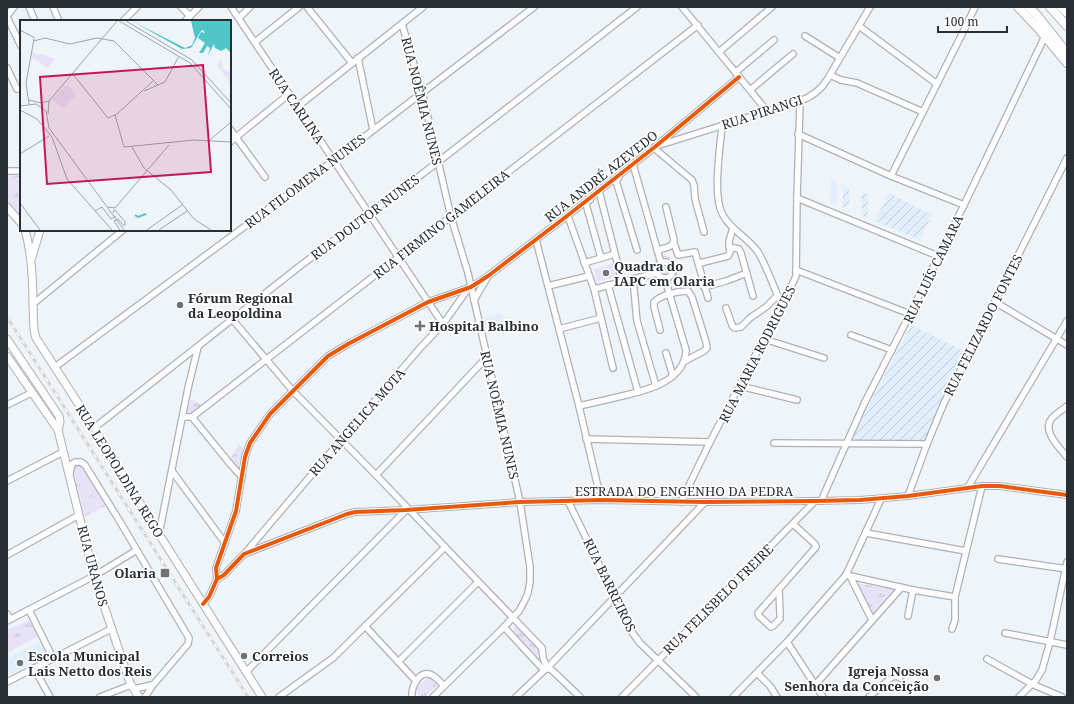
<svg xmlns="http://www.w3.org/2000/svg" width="1074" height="704" viewBox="0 0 1074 704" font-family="'Noto Serif',serif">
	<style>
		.built { fill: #e1eefc }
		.industrial { fill: url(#industrial-furrows) }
		.grass { fill: url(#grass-tufts) }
		.pitch { fill: #e7e2f8 }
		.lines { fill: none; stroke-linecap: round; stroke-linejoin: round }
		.minor-casing { stroke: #adb2b7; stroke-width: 8 }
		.major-casing { stroke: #adb2b7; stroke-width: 9 }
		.highway-casing { stroke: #adb2b7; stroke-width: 10 }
		.minor { stroke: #fdfdfe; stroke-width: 5.5 }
		.major { stroke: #fdfdfe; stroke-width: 7 }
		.highway { stroke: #fdfdfe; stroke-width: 8 }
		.rail-casing { stroke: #d4d5d6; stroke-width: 3 }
		.rail { stroke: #fff; stroke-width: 1.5; stroke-dasharray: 4.5; stroke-linecap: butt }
		.cycleway-casing { stroke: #fff; stroke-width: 6 }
		.cycleway { stroke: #e8590c; stroke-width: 4 }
		.poi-dot { fill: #6e7378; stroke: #fff; stroke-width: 1.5 }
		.labels { text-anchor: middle; stroke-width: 3.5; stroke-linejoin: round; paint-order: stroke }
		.street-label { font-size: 13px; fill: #282e33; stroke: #fff }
		.poi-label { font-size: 13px; font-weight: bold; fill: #282e33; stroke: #fff; text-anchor: start }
		.inset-river { fill: none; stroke: #51c6c7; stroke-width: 2 }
		.inset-road { fill: none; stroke: #9fa5aa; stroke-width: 1 }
		.view { fill: #c2185b; fill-opacity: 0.15; stroke: #c2185b; stroke-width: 2 }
		.inset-edge { fill: none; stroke: #282e33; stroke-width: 2 }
	</style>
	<defs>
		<pattern id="industrial-furrows" width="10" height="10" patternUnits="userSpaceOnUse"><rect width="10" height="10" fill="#e1eefc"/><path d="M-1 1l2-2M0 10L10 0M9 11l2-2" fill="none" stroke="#c1ccd8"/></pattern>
		<pattern id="grass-tufts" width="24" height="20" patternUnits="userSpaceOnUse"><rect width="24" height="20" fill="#e7e2f8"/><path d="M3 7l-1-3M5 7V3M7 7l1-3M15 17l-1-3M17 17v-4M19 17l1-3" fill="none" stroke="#c6c2d5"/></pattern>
	</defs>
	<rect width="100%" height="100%" fill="#eff4f9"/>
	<g class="built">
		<path d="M831,179L837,181V205L830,202Z"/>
		<path d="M502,313L504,322L496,324L495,322L485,324L483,318Z"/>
		<path d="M39,642L47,655L18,671L16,670L10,674L7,669V656L9,655L10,657Z"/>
	</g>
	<g class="industrial">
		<rect x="843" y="187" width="6" height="20"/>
		<path d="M862,192L868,195V218L862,216Z"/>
		<path d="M889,193L932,215L920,240L875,221Z"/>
		<path d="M911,325L968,353L925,442L852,441L868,407Z"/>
	</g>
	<g class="grass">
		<path d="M7,175L21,176V220L7,204Z"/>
		<path d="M663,255C675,258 677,261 679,273C677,279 675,282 670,284C652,292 640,260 663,255Z"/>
		<path d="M191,399L203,406L190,415L187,414Z"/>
		<path d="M239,444L245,451L237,468L229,461Z"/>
		<path d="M80,464L85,467L88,472L106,506L84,517L73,474V468Z"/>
		<path d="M855,583L894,589L873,613Z"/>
		<path d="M29,620L39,636L7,653V630Z"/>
		<path d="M517,626L539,647L540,653L537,656L533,655L513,633L514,628Z"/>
		<path d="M429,676L437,685L425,697H421L414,690Z"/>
	</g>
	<g class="pitch">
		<path d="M614,263L618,276L597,282L594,269Z"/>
		<path d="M86,475L97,492L87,498L77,481Z"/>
		<path d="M100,497L104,505L87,514L83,505Z"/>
	</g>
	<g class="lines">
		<g class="minor-casing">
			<g id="minor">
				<path d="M29,7L35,21"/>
				<path d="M53,7L59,21"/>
				<path d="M181,7L190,16"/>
				<path d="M231,7L443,324"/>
				<path d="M307,7L352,63"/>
				<path d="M682,7L767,111"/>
				<path d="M7,16L14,7"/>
				<path d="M7,17L21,46"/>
				<path d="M239,18L250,7"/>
				<path d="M123,21L137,7"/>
				<path d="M185,21L199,7"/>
				<path d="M402,24L422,92L451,217L468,273L520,502L530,567V582L528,593L524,602L519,611L504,627L433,697"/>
				<path d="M859,26L937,84"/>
				<path d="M805,36L840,58"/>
				<path d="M255,42L299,7"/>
				<path d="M719,52L772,7"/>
				<path d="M358,58L373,130"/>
				<path d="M7,68L17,89"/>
				<path d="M736,72L774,40"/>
				<path d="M830,75L841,80L857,83L923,112"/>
				<path d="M750,90L793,54"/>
				<path d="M297,107L423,7"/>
				<path d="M722,125C720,148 714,187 720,208C726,228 747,236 758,252C768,269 774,288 782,306"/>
				<path d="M230,129L265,177"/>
				<path d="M798,134L891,176L964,205"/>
				<path d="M230,142L289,94"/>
				<path d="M660,145L800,101C811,97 820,91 827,80L870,7"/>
				<path d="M654,148L692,180L694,185L695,199L704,232"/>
				<path d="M633,164L661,263"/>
				<path d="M7,171H21"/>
				<path d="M891,176L966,26L975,7"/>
				<path d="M619,177L616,181L637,250"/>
				<path d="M599,191L622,281"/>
				<path d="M797,198L938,256"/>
				<path d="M590,200L587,202L586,204L601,258"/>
				<path d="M569,219L594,289L613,368"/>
				<path d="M536,240L579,406L601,500"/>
				<path d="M674,243L678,255L695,252L708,298"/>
				<path d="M729,247L739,249L741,253L753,296"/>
				<path d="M657,250C664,248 673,248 674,240L666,207"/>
				<circle cx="665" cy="270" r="8"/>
				<path d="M584,263L615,254"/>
				<path d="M700,263L728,256L730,252L729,241L733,228"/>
				<path d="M796,270L910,314"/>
				<path d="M633,279L637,321L656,386"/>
				<path d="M608,285L638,392"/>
				<path d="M548,286L589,276"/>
				<path d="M704,287L726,281L747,273"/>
				<path d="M594,289L657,273"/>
				<path d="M474,300L487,278"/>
				<path d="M995,302L1067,345"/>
				<path d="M33,304L123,230"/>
				<path d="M726,308L732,325L733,327L735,328L741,327L750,318L766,307L777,296"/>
				<path d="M232,319L293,391L376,475L542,648L543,658L546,665L555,673L580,697"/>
				<path d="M559,329L601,318"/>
				<path d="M660,330L654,307V302C661,295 677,291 688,291L692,297L706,342L707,348L704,351L685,361"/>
				<path d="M851,335L892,350"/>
				<path d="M764,339L824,358"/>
				<path d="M666,353L673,376"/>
				<path d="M55,367L333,161L534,7"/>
				<path d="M740,386L797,400"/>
				<path d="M7,405L31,393"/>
				<path d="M579,406C592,403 605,400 618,397C643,391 685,383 686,350L665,279"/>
				<path d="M1067,406C1062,410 1056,414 1052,418C1041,431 1060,448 1067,457"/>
				<path d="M183,417H192L698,25"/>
				<path d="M192,417L231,465L242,477"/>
				<path d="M94,428L300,266L438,162L637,7"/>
				<path d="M586,439L710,442"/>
				<path d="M774,443L927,444"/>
				<path d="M172,471L225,543"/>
				<path d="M70,473L72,464L75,462H81L85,465L119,520L189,638L188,644L153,685L145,697"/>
				<path d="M376,475L487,357"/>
				<path d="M7,481L63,452"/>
				<path d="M968,487L1067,321"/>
				<path d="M908,496L927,444L944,403L1067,158"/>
				<path d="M568,501L615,597L631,631L640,643L696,697"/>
				<path d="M821,501L864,404L910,314L964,205L1045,36"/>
				<path d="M681,502L710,442L792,285L796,276L797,198L800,101"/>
				<path d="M866,533L966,551"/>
				<path d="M159,534L188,388L198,347"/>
				<path d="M246,552L341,440L421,347L443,324L468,289"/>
				<path d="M7,555L79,515"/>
				<path d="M998,559L1067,569"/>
				<path d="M846,575L913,590L955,597"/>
				<path d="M850,576L872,620"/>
				<path d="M217,579L216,568L236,511L245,457L250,443L270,414L328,356L348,344L428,302L471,287L488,276L567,216L656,146L739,77"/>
				<path d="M779,589L780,615"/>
				<path d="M203,604L209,597L217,579L224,575L244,554L347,514L355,512L406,510L520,502L601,500L705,502L815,501L860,500L908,496L982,486H1000L1067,495"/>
				<path d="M29,610L53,658"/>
				<path d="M7,614L10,619"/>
				<path d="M908,616L913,590"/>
				<path d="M780,619L773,626L771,627L759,616L758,613L816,547L815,544L793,524"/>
				<path d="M7,621L94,576L137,550"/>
				<path d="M365,626L416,681"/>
				<path d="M504,627L541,667L545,669H548"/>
				<path d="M952,629L955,620V597L982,486"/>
				<path d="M1005,633L1067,645"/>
				<path d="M787,642L823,697"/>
				<path d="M987,659L1032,684L1062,697"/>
				<path d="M399,661L478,582"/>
				<path d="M34,668L50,697"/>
				<path d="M246,672L406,510"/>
				<path d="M757,673L770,686L777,697"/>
				<path d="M7,682L111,629"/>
				<path d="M815,685L901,588"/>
				<path d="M134,689L152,685"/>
				<path d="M100,697L131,685"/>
				<path d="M279,697L333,658L445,547"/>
				<path d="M412,697C411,688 418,672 429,674C435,675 440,682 444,686"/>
				<path d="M516,697L551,664L705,502"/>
				<path d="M622,697L815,501"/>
				<path d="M733,697L787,642L846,575L881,499"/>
				<path d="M869,697L892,677L897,676L900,678"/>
				<path d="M1019,697L1036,680L1042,670L1050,642L1067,562"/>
			</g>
		</g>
		<g class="major-casing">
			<g id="major">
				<path d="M7,207L21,223"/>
				<path d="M25,230C32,254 33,279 33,304C34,316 32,327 36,338L94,428L159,534L262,697"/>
				<path d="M32,257L40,230"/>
				<path d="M7,339L59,416L60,422L58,430"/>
				<path d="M7,356L58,430L94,576L129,680L131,685L139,697"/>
			</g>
		</g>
		<g class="highway-casing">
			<g id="highway">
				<path d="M1018,7L1038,28L1067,63"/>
				<path d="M1029,7L1036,14L1067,53"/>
				<path d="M1050,7L1067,26"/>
				<path d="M1061,7L1067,13"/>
			</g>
		</g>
		<use href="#minor" class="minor"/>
		<use href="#major" class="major"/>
		<use href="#highway" class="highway"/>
		<g class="rail-casing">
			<path id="rail" d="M7,317L248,697"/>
		</g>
		<use href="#rail" class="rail"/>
		<g class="cycleway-casing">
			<g id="cycleway">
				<path d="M217,579L216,568L236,511L245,457L250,443L270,414L328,356L348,344L428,302L471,287L488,276L567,216L656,146L739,77"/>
				<path d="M203,604L209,597L217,579L224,575L244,554L347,514L355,512L406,510L520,502L601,500L705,502L815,501L860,500L908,496L982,486H1000L1067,495"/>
			</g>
		</g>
		<use href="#cycleway" class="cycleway"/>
	</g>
	<g class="poi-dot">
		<circle cx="606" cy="273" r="4"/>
		<circle cx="180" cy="305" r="4"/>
		<path d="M418 320h4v4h4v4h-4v4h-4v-4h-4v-4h4z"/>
		<rect x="160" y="568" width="10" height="10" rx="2"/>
		<circle cx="244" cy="656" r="4"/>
		<circle cx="20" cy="663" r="4"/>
		<circle cx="937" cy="678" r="4"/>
	</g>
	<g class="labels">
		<g class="street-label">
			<text transform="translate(422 101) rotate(76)" y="5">RUA NOÊMIA NUNES</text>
			<text transform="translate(297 106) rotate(56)" y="5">RUA CARLINA</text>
			<text transform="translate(762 112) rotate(-18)" y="5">RUA PIRANGI</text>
			<text transform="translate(601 176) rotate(-38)" y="5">RUA ANDRÉ AZEVEDO</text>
			<text transform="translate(305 181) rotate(-37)" y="5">RUA FILOMENA NUNES</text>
			<text transform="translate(365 217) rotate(-37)" y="5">RUA DOUTOR NUNES</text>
			<text transform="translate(441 224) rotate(-38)" y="5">RUA FIRMINO GAMELEIRA</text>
			<text transform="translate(933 269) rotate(-64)" y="5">RUA LUÍS CAMARA</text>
			<text transform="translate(983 325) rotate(-63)" y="5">RUA FELIZARDO FONTES</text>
			<text transform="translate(757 354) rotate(-63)" y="5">RUA MARIA RODRIGUES</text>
			<text transform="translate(500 415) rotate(77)" y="5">RUA NOÊMIA NUNES</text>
			<text transform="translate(357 422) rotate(-49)" y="5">RUA ANGELICA MOTA</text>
			<text transform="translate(120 471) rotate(58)" y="5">RUA LEOPOLDINA REGO</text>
			<text x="684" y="496">ESTRADA DO ENGENHO DA PEDRA</text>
			<text transform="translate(93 566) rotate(75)" y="5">RUA URANOS</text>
			<text transform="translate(610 585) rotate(64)" y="5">RUA BARREIROS</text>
			<text transform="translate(718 599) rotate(-45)" y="5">RUA FELISBELO FREIRE</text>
		</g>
		<g class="poi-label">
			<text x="614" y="271">Quadra do<tspan x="614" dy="15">IAPC em Olaria</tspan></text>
			<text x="188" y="303">Fórum Regional<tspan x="188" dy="15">da Leopoldina</tspan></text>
			<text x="429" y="331">Hospital Balbino</text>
			<text x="156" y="578" text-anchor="end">Olaria</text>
			<text x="28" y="661">Escola Municipal<tspan x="28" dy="15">Lais Netto dos Reis</tspan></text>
			<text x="252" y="661">Correios</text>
			<text x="929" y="676" text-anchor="end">Igreja Nossa<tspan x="929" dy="15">Senhora da Conceição</tspan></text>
		</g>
	</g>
	<g transform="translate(20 20)">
		<rect width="211" height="211" fill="#eff4f9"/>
		<path d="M12,31L18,35L22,34L35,39L28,48L11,37ZM202,39V48L211,53V64L197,45Z" fill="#e7e2f8"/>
		<path d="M48,65L56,75L43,88L32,79L45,66Z" fill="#e7e2f8"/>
		<path d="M112,1L165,28L172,25L175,18L171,1H211V33L206,28L201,31L195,28L194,24L188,35L190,28L187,26L183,33H179L185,23L178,18L181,12L185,13L183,10L181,11L171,28L162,29Z" fill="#51c6c7"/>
		<path class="inset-river" d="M115,195L118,197L126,194"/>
		<path class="inset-road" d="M99,1L170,43L211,89M106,1L172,40L211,83M0,10L15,18M14,21L25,18L50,24L77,18L94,21L138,65M52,53L88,98L97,94L133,61M124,71L145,62L159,36M9,80L21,83L29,81L97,1M9,84L6,63L14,19M0,86L16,84L26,91L29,108L104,210M0,90L17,99L32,117L47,159L92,210M28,94L29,81M95,95L104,127L174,120L211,122M190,120L211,102M112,127L124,148L151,170L174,199L191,210M0,134L29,116M0,183L20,210M88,187L95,188L149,125M75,191L82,187L91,199L96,196M93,193L94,190L96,191L105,202V205H102M100,210L94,201L98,199L102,204M127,210L162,185M139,210L167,191"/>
		<path class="view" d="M183,45L191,152L27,164L20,57Z"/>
		<rect width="211" height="211" class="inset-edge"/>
	</g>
	<rect width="1074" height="704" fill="none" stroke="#282e33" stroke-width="16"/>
	<path d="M938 26v6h69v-6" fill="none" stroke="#282e33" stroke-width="2"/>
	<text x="944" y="26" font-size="12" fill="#282e33" stroke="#ffffff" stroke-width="3" paint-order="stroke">100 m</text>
</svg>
